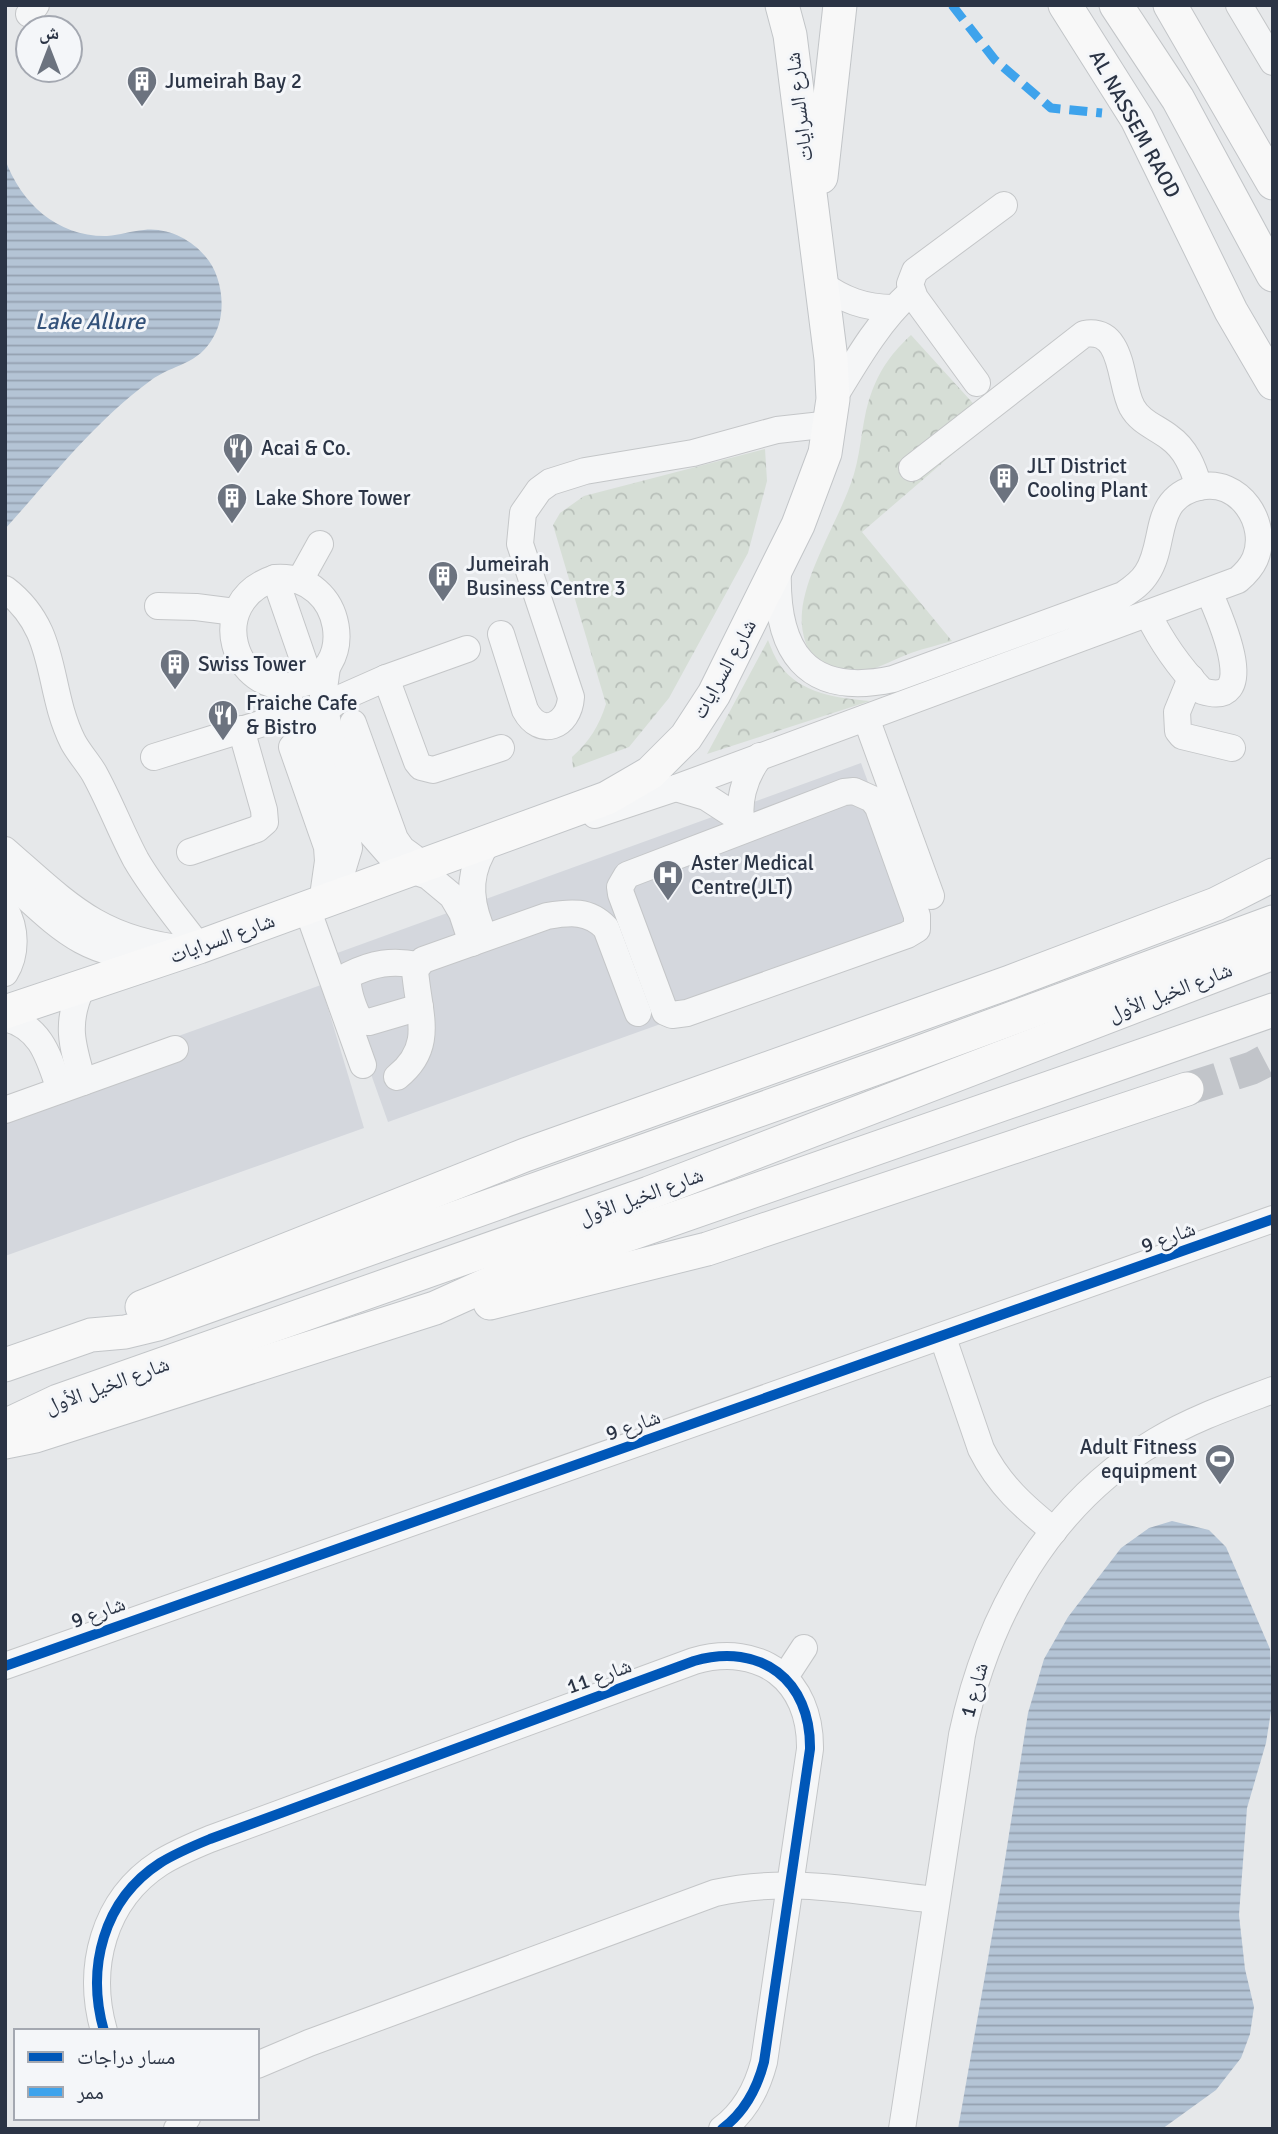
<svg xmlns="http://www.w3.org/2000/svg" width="1278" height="2134" viewBox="0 0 1278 2134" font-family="Signika,'Noto Naskh Arabic',sans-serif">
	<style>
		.built { fill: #d4d7dd }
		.park { fill: url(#park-crowns) }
		.water { fill: url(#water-rules) }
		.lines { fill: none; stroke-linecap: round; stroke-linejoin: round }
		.major-tunnel { stroke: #c1c4c9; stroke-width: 33; stroke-dasharray: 33 17; stroke-linecap: butt }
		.minor-casing { stroke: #c4c6c8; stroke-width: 28 }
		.major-casing { stroke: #c2c5c8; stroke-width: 35 }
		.minor { stroke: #f5f6f7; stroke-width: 26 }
		.major { stroke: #f8f8f8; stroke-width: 33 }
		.quiet { stroke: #3ea3ec; stroke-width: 9; stroke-dasharray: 18 9; stroke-linecap: butt }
		.cycleway-casing { stroke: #f4f6f9; stroke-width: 15 }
		.cycleway { stroke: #0057b8; stroke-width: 10 }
		.labels { text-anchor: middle; stroke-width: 6; stroke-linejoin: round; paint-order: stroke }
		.poi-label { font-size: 21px; fill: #2b3445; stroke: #f4f6f9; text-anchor: start }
		.street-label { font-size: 21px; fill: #2b3445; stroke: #f4f6f9 }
		.water-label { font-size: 23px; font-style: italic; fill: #34527a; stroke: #f4f6f9 }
	</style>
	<defs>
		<pattern id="park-crowns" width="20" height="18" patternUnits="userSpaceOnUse" patternTransform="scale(1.75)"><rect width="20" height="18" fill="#d6ded6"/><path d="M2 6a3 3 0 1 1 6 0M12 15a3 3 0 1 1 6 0" fill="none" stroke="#b8bfb9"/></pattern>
		<pattern id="water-rules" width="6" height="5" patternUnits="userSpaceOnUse" patternTransform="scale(1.75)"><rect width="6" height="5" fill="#b4c4d5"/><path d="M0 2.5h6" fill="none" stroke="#93a0af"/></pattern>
	</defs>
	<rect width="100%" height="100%" fill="#e6e8ea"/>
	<g class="built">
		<path d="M861,763L922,930L388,1122L329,956Z"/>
		<path d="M321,985L364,1128L5,1256V1098Z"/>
	</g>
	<g class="park">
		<path d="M911,335L990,422L862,532L952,641C939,645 925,648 911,653C884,663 856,683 826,668C807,658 800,632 802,612C806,569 841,517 854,474C862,447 862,416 872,391C882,366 892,353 911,335Z"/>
		<path d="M765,449L767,481L748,553L669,698L629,747L573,768L572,757C589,742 599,726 606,704L553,525L560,513L584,496Z"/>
		<path d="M768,640C771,648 775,658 780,665C800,694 838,698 870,701L707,754Z"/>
	</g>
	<g class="water">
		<path d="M5,159C21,204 58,237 107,236C120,235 131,231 144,230C166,227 191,239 205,256C223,276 227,313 214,336C198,366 174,363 150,381C95,421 51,478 5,529Z"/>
		<path d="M1172,1521L1209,1530L1226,1547L1270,1649L1272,1705L1266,1743L1247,1808L1239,1915L1245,1969L1254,2007L1250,2034L1241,2058L1216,2090L1162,2129H958L1002,1879L1028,1713L1044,1659L1068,1617L1121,1548L1149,1528Z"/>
	</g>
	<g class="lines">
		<path class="major-tunnel" d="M1187,1089L1252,1068L1273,1057"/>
		<g class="minor-casing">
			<g id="minor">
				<path d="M1239,5L1273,62"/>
				<path d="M29,14L36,5"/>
				<path d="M820,283C843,300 865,308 893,308"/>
				<path d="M977,383L915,298L910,284L915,271L1004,205"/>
				<path d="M833,399C856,361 878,322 911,292"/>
				<path d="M912,468L1084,334C1125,327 1119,384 1132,407C1140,422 1156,427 1169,437C1186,449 1193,467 1199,487"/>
				<path d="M275,578C345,573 360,675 295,685C234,696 203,602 275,578Z"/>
				<path d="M275,578L304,662"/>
				<path d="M300,580L320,544"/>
				<path d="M5,589C60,631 45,686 73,742C79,753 88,763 94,773C110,802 121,832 136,860C154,891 178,919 199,947"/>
				<path d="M158,606L196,607L235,612"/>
				<path d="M1148,614C1161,641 1181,669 1202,691C1263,710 1218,613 1209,592"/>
				<path d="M501,634L525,710C540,738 569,727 571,697L520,544L523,513L539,490L550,482L585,471L693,453L777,430L831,424"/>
				<path d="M327,667L323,696L328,724L367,829L389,854L411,870L428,876L452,896L462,913L472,943"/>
				<path d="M386,678L417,762L421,767L433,770L501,748"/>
				<path d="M1191,678L1177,712L1178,731L1182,736L1232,748"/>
				<path d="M277,686L303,720L345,825L349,848L334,898"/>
				<path d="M325,710L343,697L386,678L467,649"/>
				<path d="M866,718L931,896"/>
				<path d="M353,723L395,839L402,849L413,857"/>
				<path d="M292,747L327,847L328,861L324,889"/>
				<path d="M154,757L273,720H303"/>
				<path d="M676,788L706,797L740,819"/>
				<path d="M854,791L872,799L878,807L917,916V929L907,935L687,1013L672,1015L665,1012L621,894L620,887L627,875L844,792Z"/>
				<path d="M595,815L676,788L1238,580C1245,574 1251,568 1255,559C1270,524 1239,477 1199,487C1151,498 1167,543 1147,573C1141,583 1132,589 1123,595L893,679C805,698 775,650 778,568"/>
				<path d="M743,830C736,804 744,777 760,756"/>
				<path d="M5,850C68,905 99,940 186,949"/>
				<path d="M190,852L257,829L265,822L264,810L241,729"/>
				<path d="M5,878C59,926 81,956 158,959"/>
				<path d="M307,908L363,1065"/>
				<path d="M5,909C16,928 17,954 5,973"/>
				<path d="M480,926C468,895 469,870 488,842"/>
				<path d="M418,965C392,960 373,963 349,975C345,986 354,1011 361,1021L369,1022L420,1007"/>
				<path d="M82,987C65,1023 72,1045 83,1082"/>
				<path d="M5,1018C42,1027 49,1058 60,1090"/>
				<path d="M397,1077C436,1046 418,1013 415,970L423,960L547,916C570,912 589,910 606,928L638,1013"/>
				<path d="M5,1110L175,1049"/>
				<path d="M943,1338L981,1449C999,1485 1024,1507 1054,1531"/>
				<path d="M5,1666C427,1516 851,1371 1273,1219"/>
				<path d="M785,1677L804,1648"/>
				<path d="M104,2031C86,1968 103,1900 160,1863C176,1853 193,1846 210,1839L694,1661C761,1642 811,1680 810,1749L764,2062C757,2089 745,2112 722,2129"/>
				<path d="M257,2065L309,2043L715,1893C790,1876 860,1892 936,1900"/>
				<path d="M177,2129L187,2118"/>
				<path d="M902,2129L962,1735C987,1616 1048,1505 1156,1441C1192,1419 1233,1405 1273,1390"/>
			</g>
		</g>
		<g class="major-casing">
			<g id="major">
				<path d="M1065,5L1137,119L1231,311L1273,383"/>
				<path d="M1116,5L1178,99L1273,275"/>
				<path d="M1170,5L1273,183"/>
				<path d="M821,177L840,5"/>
				<path d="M5,1012L199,947L607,798L650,773L686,737L714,694L798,525L825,453L833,399L831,359L790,35L782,5"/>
				<path d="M490,1303L707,1249L1187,1089"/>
				<path d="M142,1307L525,1155L1010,982L1216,904L1273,875"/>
				<path d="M5,1365L91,1335L125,1332L158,1324L888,1064L1273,922"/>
				<path d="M5,1426L58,1401L649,1193L1273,953"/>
				<path d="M5,1442L35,1436L435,1308L495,1281L1273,1010"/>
			</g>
		</g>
		<use href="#minor" class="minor"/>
		<use href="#major" class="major"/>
		<path class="quiet" d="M952,5L995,60L1051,108L1102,113"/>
		<g class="cycleway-casing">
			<g id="cycleway">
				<path d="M5,1666C427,1516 851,1371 1273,1219"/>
				<path d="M104,2031C86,1968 103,1900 160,1863C176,1853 193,1846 210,1839L694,1661C761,1642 811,1680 810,1749L764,2062C757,2089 745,2112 722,2129"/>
			</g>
		</g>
		<use href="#cycleway" class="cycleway"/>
	</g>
	<defs>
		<g id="building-pin" transform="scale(1.575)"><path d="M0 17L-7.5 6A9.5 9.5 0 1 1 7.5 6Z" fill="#6c737f" stroke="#f4f6f9"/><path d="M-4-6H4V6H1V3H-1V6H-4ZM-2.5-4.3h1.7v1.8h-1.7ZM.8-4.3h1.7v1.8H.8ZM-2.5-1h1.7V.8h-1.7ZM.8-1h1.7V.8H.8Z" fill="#fff"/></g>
		<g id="restaurant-pin" transform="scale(1.575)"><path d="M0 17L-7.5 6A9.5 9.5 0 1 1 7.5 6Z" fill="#6c737f" stroke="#f4f6f9"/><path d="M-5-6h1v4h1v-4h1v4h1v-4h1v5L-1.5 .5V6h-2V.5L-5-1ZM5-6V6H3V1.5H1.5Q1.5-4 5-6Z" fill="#fff"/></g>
		<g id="hospital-pin" transform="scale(1.575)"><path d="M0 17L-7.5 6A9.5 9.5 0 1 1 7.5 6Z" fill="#6c737f" stroke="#f4f6f9"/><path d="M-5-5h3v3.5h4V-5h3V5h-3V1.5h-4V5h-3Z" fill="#fff"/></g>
		<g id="stadium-pin" transform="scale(1.575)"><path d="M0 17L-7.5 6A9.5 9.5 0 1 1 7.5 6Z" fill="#6c737f" stroke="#f4f6f9"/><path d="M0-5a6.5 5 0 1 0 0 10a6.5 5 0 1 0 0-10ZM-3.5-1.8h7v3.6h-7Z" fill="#fff"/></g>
	</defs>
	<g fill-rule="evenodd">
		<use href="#building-pin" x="142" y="81"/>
		<use href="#restaurant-pin" x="238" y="448"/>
		<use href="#building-pin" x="1004" y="478"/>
		<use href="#building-pin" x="232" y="498"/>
		<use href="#building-pin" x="443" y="576"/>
		<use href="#building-pin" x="175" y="664"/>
		<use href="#restaurant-pin" x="223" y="715"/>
		<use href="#hospital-pin" x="668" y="875"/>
		<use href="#stadium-pin" x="1220" y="1459"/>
	</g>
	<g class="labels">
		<g class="poi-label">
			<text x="165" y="88">Jumeirah Bay 2</text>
			<text x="261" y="455">Acai &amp; Co.</text>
			<text x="1027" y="473">JLT District<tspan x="1027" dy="24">Cooling Plant</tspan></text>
			<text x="255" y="505">Lake Shore Tower</text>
			<text x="466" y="571">Jumeirah<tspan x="466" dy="24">Business Centre 3</tspan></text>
			<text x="198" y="671">Swiss Tower</text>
			<text x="246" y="710">Fraiche Cafe<tspan x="246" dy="24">&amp; Bistro</tspan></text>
			<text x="691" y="870">Aster Medical<tspan x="691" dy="24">Centre(JLT)</tspan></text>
			<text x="1197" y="1454" text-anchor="end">Adult Fitness<tspan x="1197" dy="24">equipment</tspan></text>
		</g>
		<g class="street-label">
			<text transform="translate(799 107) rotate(-97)" y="7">شارع السرايات</text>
			<text transform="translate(1135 124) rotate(61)" y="7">AL NASSEM RAOD</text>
			<text transform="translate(724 669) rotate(-61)" y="7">شارع السرايات</text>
			<text transform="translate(222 938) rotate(-20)" y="7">شارع السرايات</text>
			<text transform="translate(1170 992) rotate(-21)" y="7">شارع الخيل الأول</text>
			<text transform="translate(641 1196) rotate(-20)" y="7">شارع الخيل الأول</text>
			<text transform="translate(1168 1237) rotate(-20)" y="7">شارع 9</text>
			<text transform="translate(107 1385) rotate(-20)" y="7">شارع الخيل الأول</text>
			<text transform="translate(633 1425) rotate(-19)" y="7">شارع 9</text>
			<text transform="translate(98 1612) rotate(-20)" y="7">شارع 9</text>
			<text transform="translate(599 1676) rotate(-20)" y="7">شارع 11</text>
			<text transform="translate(974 1690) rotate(-75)" y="7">شارع 1</text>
		</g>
		<g class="water-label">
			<text x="90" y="329">Lake Allure</text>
		</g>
	</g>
	<rect width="1278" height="2134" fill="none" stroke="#2b3445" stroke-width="14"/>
	<rect x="14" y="2029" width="245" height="91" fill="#f4f6f9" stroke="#a4a8b1" stroke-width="2"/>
	<rect x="28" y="2052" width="35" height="10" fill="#0057b8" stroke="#a4a8b1" stroke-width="2"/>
	<text x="77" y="2064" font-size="21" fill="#2b3445">مسار دراجات</text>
	<rect x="28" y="2087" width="35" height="10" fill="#3ea3ec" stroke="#a4a8b1" stroke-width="2"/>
	<text x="77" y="2099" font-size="21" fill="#2b3445">ممر</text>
	<g transform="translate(49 49)"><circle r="33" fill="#f4f6f9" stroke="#a4a8b1" stroke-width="2"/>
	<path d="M0-5L12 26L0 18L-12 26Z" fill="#6c737f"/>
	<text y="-10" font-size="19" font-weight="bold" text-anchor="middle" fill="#2b3445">ش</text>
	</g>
</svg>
